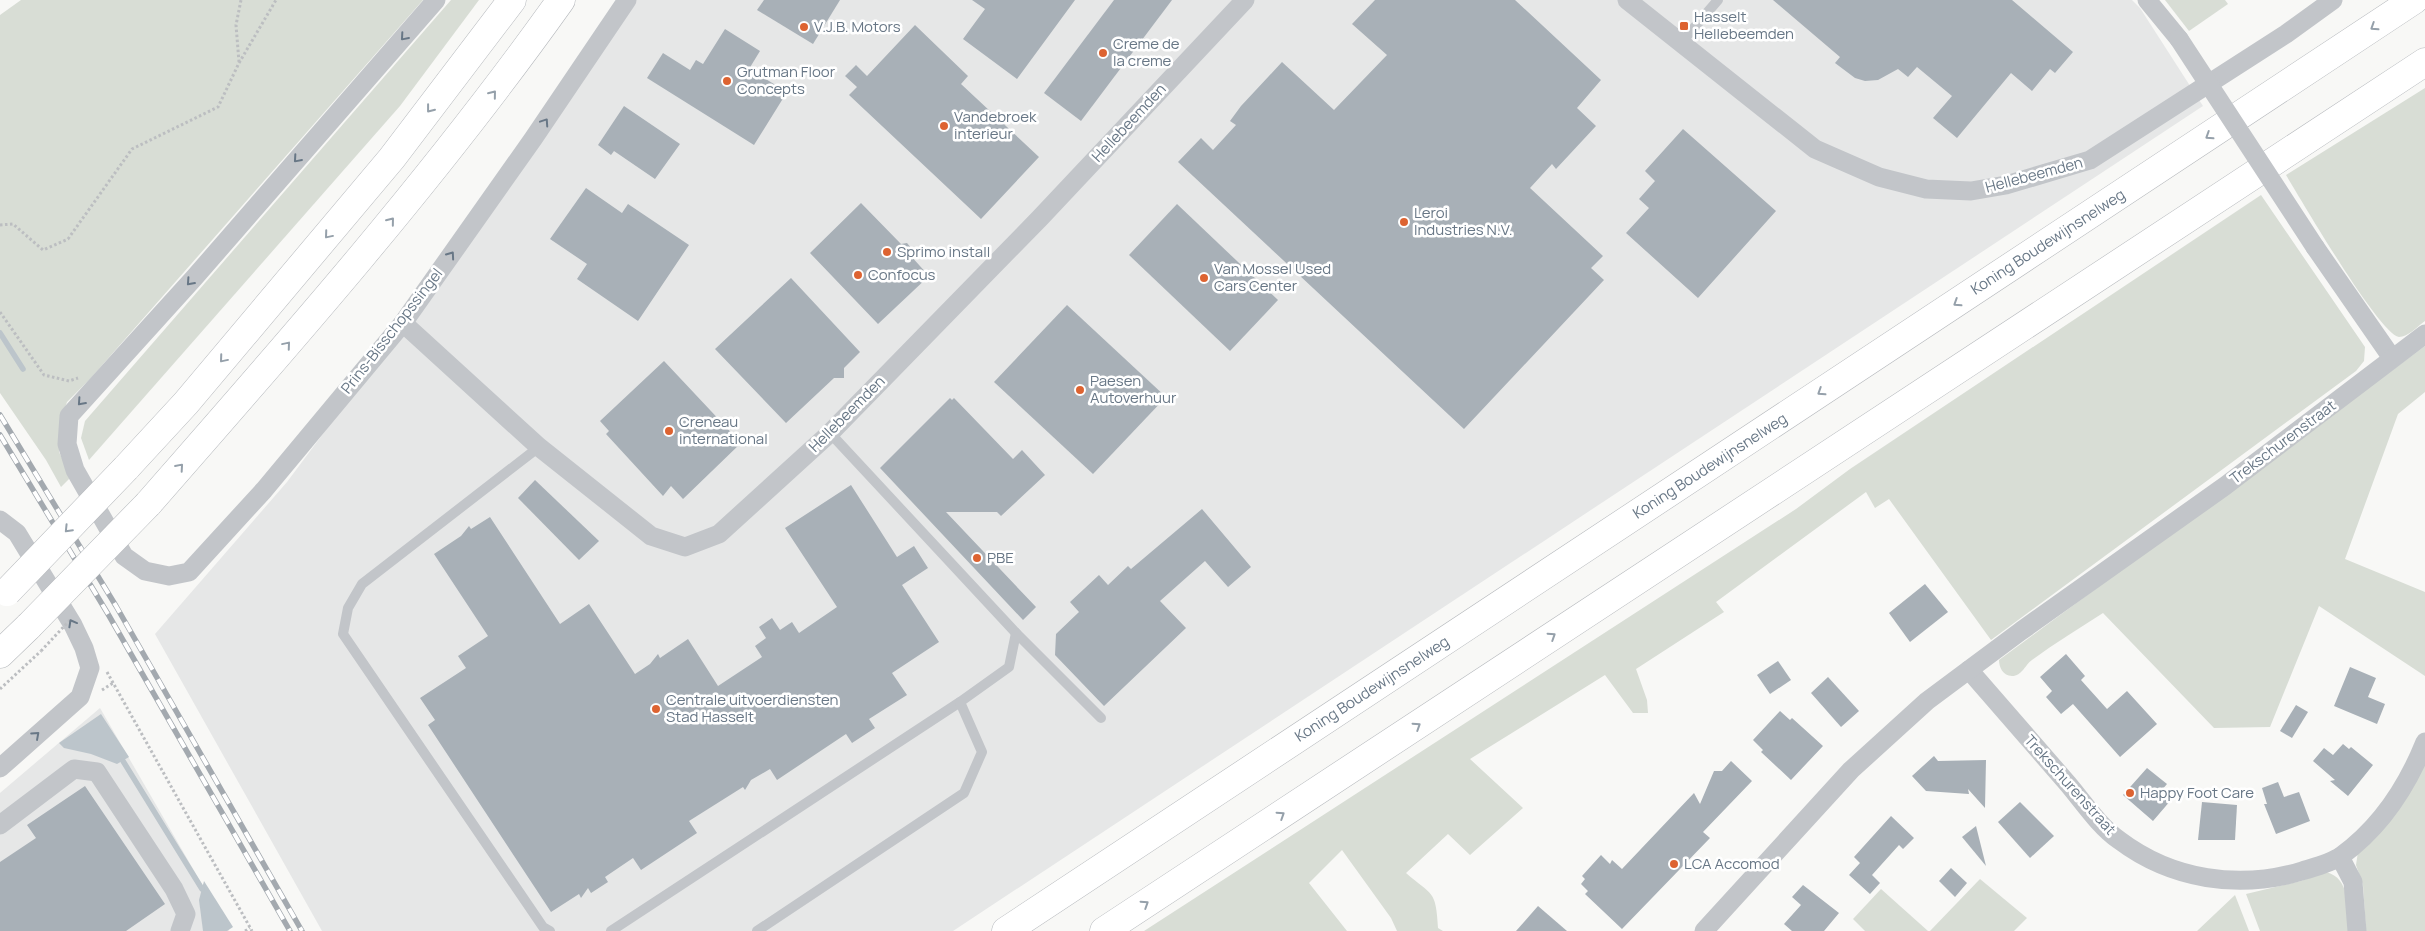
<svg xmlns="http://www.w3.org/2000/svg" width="2425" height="931" viewBox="0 0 2425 931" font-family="Manrope,sans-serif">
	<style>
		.built { fill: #e6e7e7 }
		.green { fill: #d8ddd5 }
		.water { fill: #bcc5cb }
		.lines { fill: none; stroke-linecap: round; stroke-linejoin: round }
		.stream { stroke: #bcc5cb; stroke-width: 5.5 }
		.building { fill: #a8b0b7 }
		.highway-casing { stroke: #b5b8bc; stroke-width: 29 }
		.path { stroke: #bcbec1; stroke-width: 3; stroke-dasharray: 2.5 2.5; stroke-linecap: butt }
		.lane { stroke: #c2c5c9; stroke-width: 10 }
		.street { stroke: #c2c5c9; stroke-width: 19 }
		.highway { stroke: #fff; stroke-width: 28 }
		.rail-casing { stroke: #a3a9af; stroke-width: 5.5 }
		.rail { stroke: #fff; stroke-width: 4; stroke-dasharray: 11; stroke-linecap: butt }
		.highway-bridge-casing { stroke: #b5b8bc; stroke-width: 29; stroke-linecap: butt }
		.path-bridge { stroke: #bcbec1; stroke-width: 3; stroke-dasharray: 2.5 2.5; stroke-linecap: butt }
		.street-bridge { stroke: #c2c5c9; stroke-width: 19 }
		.highway-bridge { stroke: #fff; stroke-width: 28 }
		.oneway { stroke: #95a0aa }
		.oneway2 { stroke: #687786 }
		.poi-dot { fill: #dd6331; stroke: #fff; stroke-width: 2 }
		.labels { text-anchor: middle; stroke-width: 5; stroke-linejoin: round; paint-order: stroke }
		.poi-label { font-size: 15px; fill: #687786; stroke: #fff; text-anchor: start }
		.street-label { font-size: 15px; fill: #687786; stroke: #fff }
	</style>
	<rect width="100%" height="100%" fill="#f8f8f6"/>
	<g class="built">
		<path d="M634,0H2132L2140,8L2203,106L953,931H322L155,634L287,482L547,134Z"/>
		<path d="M100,708L229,931H0V793Z"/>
	</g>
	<g class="green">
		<path d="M21,0H423L90,379L67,402L59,425V452L71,477L61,487L46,460L0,393V15Z"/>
		<path d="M451,0H479L400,106L89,460L81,438L85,421Z"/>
		<path d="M2165,0H2225L2228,4L2189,31Z"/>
		<path d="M2425,88V321C2418,326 2408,337 2399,337C2379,334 2300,198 2286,175Z"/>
		<path d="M2261,195L2365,347L2364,361L2356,371L1991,640L1889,499L1875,508L1866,492L1716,602L1724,612L1636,669L1647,700L1648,713H1633L1605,675L1470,759L1523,808L1470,855L1448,834L1406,873C1432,896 1436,889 1438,928L1443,931H1397L1391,918L1342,850L1309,883L1347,931H1144L1796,509L1850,469Z"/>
		<path d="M2425,346V392L2398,414L2345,559L2425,592V676L2319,606L2270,727L2214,728L2103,613C2080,628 2055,643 2032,660C2025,665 2022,676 2012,676C2003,676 1999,667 1999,660Z"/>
		<path d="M2425,758V931H2366L2363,885L2356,865L2358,852Z"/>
		<path d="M2326,872C2351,878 2347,910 2350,931H2260L2246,894L2301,881Z"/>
		<path d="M1980,879L2027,918L2014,931H1930Z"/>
		<path d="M1881,889L1928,931H1865L1853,919Z"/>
		<path d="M2235,895L2249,931H2196H2197Z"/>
	</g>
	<g class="water">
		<path d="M101,714L129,757L117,764L91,754L64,748L59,743Z"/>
		<path d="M204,881L233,927L227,931H203L199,900Z"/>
	</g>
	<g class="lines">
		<g class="stream">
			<path d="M0,333L23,369"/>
			<path d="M123,761L202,889"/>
		</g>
	</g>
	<g class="building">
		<path d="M764,0H840L813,44L757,10Z"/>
		<path d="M972,0H1075L1017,79L963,39L985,9Z"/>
		<path d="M1114,0H1172L1081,121L1044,93Z"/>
		<path d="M1375,0H1515L1601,80L1577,108L1596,126L1556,169L1552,164L1530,188L1603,256L1591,268L1604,280L1464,429L1178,162L1201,138L1213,150L1236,125L1230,121L1241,106L1282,62L1334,110L1387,55L1352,24Z"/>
		<path d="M1773,0H2012L2073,52L2055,73L2050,69L2032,91L2011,73L1957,138L1933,118L1952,96L1917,67L1908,77L1898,69L1878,80L1865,81L1855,78L1835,63L1840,57Z"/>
		<path d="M915,25L968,76L961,84L1039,157L981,219L849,95L857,87L845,76L856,65L867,76Z"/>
		<path d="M725,29L760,51L749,69L787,92L754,145L647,78L663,53L690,70L696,60L703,64Z"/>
		<path d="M624,106L680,144L655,179L614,151L611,155L598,145Z"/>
		<path d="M1683,129L1776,211L1698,298L1626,233L1649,208L1639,199L1655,181L1645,171Z"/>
		<path d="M586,188L622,213L628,204L689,245L638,321L577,279L587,264L550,239Z"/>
		<path d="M861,203L901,244L907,243L912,249L910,255L929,276L878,324L810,253Z"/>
		<path d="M1177,204L1278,300L1230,351L1129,255Z"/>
		<path d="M791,278L860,352L844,368V378H834L786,423L715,349Z"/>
		<path d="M1067,305L1166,397L1093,474L994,382Z"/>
		<path d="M664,361L741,443L683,499L671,486L663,496L606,434L609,431L600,421Z"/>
		<path d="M950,398L952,400L954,398L1013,459L1022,450L1045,475L1001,516L997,512H946L1036,607L1023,620L880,468Z"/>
		<path d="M535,480L599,541L579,560L518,498Z"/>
		<path d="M851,485L897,557L914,546L928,568L902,585L939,642L892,673L907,695L869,719L875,728L852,743L846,734L777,780L770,769L751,780L745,790L743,787L689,821L697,833L641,870L633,858L605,877L608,882L591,893L588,888L581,898L579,894L551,912L428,725L435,720L420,698L466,668L458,656L488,636L434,554L461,536L469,526L471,529L490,517L560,624L589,604L635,674L650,664L658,654L660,658L688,639L718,686L762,657L755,646L766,638L759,627L772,618L780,630L792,622L799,633L837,607L785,528Z"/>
		<path d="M1202,509L1251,567L1228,587L1205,561L1160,601L1186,628L1104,706L1055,655L1056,634L1079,612L1070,602L1099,575L1108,585L1128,566L1131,569Z"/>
		<path d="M1925,584L1948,612L1910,642L1889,613Z"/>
		<path d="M2066,654L2085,676L2081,680L2107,709L2127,691L2157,724L2120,757L2073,704L2061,714L2046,697L2052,691L2040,677Z"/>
		<path d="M1778,661L1791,680L1770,694L1757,675Z"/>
		<path d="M2350,667L2376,678L2368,697L2385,704L2377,724L2334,706Z"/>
		<path d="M1828,677L1859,711L1841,727L1811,693Z"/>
		<path d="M2296,705L2308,712L2292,738L2280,731Z"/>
		<path d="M1780,711L1790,720L1792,718L1823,746L1791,780L1761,752L1763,750L1753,740Z"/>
		<path d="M2343,744L2349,749L2351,747L2373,765L2348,796L2330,781L2335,780L2313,761L2324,748L2333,755Z"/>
		<path d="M1934,756L1938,761L1986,760L1985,808L1968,789L1969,794L1926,791L1912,776Z"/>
		<path d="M1731,761L1752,781L1703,832L1710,838L1622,929L1585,894L1588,891L1581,884L1585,879L1582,876L1601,855L1610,864L1612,860L1622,869L1694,793L1700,804L1714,771H1722Z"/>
		<path d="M2147,768L2167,784L2161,791L2171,800L2153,821L2123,795Z"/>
		<path d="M2278,782L2284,797L2299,792L2310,821L2276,834L2264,804H2267L2262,788Z"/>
		<path d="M85,786L165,904L126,931H0V862L36,838L27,825Z"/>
		<path d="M2020,802L2054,836L2030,858L1998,822Z"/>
		<path d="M2202,802L2237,805L2235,840H2198Z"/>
		<path d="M1891,816L1914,838L1903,849L1899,845L1872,875L1880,883L1870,894L1849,875L1860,863L1854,857Z"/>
		<path d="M1976,826L1986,866L1962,837Z"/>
		<path d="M1951,868L1967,883L1955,897L1939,881Z"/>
		<path d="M1803,885L1839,913L1824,931H1792L1784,924L1801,905L1792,897Z"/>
		<path d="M1538,906L1567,931H1516Z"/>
	</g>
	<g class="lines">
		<g class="highway-casing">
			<g id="highway">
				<path d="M126,468L186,403L392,158L512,0"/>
				<path d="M148,504C291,341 435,177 561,0"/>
				<path d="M0,654L29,626"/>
				<path d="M1006,931L2414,0"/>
				<path d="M1104,931L2425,62"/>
			</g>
		</g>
		<g class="path">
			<path d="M239,62L236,25L241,0"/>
			<path d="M0,225L13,224L43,250L68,239L132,149L218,107L239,63L276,0"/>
			<path d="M0,312L44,375L69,381L78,378"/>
			<path d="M107,672L252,931"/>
			<path d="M0,689L41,651"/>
			<path d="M102,690L113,683"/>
			<path d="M245,931L250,928"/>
		</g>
		<g class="lane">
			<path d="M1680,44L1718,0"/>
			<path d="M830,433L1016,633L1101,718"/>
			<path d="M539,447L362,584L348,608L343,634L543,927L550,931"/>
			<path d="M611,931L960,702L1009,667L1016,633"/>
			<path d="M757,931L964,793L982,752L960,702"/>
		</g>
		<g class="street">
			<path d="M436,0L194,278L69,416L67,444L75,470L124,556L145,571L169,576L189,572L264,490L403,323L533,139L627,0"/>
			<path d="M1627,0L1815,149L1879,177L1926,189L1971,191L2006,185L2090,160L2286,34L2333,0"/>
			<path d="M2147,0L2179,39"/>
			<path d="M2315,247L2392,358"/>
			<path d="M403,323L539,447L651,536L685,547L719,534L830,433L1040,218L1245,0"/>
			<path d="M0,520L17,533L73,625L84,648L90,668L80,697L0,768"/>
			<path d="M1969,670C2002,708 2035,746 2068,784C2084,803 2099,826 2119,840C2172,880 2239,890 2302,871C2315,867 2331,863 2341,856C2381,827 2407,787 2425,742"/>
			<path d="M0,825L74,769L97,772L174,889L186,914L180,931"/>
			<path d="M2340,857L2353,882L2357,931"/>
			<path d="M1704,931L1851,770L1927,701L2021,631L2225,486L2425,334"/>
		</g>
		<use href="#highway" class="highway"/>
		<g class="rail-casing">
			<g id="rail">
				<path d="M0,415L116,606L302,931"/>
				<path d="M0,435L108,614L290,931"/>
			</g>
		</g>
		<use href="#rail" class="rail"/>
		<g class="highway-bridge-casing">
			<g id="highway-bridge">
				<path d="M7,592L126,468"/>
				<path d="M29,626L148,504"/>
			</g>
		</g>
		<path class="path-bridge" d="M41,651L70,620"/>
		<path class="street-bridge" d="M2179,39L2315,247"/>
		<use href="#highway-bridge" class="highway-bridge"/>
	</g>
	<defs><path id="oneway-chevron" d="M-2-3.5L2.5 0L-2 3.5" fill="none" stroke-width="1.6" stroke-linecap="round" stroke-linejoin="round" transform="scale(1.25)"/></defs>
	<g class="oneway">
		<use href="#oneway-chevron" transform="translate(2374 27) rotate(147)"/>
		<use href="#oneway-chevron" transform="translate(493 94) rotate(-51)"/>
		<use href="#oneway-chevron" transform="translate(430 109) rotate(128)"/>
		<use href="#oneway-chevron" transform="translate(2209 136) rotate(147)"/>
		<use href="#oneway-chevron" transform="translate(391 221) rotate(-51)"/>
		<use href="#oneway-chevron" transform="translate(328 235) rotate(130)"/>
		<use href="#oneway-chevron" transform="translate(1957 303) rotate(147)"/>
		<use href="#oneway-chevron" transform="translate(287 345) rotate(-50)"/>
		<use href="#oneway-chevron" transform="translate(223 359) rotate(130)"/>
		<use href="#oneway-chevron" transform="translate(1821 392) rotate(147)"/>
		<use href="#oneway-chevron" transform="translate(180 467) rotate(-49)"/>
		<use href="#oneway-chevron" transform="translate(68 529) rotate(134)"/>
		<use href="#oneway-chevron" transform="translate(1552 636) rotate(-33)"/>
		<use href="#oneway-chevron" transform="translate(1417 726) rotate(-33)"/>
		<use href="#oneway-chevron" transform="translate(1281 815) rotate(-33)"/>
		<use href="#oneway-chevron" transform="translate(1145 904) rotate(-33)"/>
	</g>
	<g class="oneway2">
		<use href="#oneway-chevron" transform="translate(404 37) rotate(131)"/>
		<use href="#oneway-chevron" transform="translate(545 122) rotate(-56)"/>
		<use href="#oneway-chevron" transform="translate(297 159) rotate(131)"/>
		<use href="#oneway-chevron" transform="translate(451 255) rotate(-55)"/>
		<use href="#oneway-chevron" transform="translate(190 282) rotate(132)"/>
		<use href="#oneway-chevron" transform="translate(81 402) rotate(132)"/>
		<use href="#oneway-chevron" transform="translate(72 623) rotate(-119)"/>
		<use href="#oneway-chevron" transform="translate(36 735) rotate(-42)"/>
	</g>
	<g class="poi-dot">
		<rect x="1679" y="21" width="10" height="10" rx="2.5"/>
		<circle cx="804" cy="27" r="5"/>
		<circle cx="1103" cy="53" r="5"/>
		<circle cx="727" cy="81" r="5"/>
		<circle cx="944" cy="126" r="5"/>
		<circle cx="1404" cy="222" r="5"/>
		<circle cx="887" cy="252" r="5"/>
		<circle cx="858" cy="275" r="5"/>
		<circle cx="1204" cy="278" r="5"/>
		<circle cx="1080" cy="390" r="5"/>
		<circle cx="669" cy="431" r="5"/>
		<circle cx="977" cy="558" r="5"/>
		<circle cx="656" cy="709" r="5"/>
		<circle cx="2130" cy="793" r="5"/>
		<circle cx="1674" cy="864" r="5"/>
	</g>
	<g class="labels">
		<g class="poi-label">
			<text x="1694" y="22">Hasselt<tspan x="1694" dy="17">Hellebeemden</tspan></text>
			<text x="814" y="32">V.J.B. Motors</text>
			<text x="1113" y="49">Creme de<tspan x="1113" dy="17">la creme</tspan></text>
			<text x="737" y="77">Grutman Floor<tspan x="737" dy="17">Concepts</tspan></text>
			<text x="954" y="122">Vandebroek<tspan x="954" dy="17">interieur</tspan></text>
			<text x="1414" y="218">Leroi<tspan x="1414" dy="17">Industries N.V.</tspan></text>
			<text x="897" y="257">Sprimo install</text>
			<text x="1214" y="274">Van Mossel Used<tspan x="1214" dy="17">Cars Center</tspan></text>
			<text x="868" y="280">Confocus</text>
			<text x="1090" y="386">Paesen<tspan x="1090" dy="17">Autoverhuur</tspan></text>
			<text x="679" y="427">Creneau<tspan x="679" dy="17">international</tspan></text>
			<text x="987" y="563">PBE</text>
			<text x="666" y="705">Centrale uitvoerdiensten<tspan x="666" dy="17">Stad Hasselt</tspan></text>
			<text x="2140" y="798">Happy Foot Care</text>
			<text x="1684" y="869">LCA Accomod</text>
		</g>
		<g class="street-label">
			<text transform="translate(1129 123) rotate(-47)" y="5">Hellebeemden</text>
			<text transform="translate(2034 175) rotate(-15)" y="5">Hellebeemden</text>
			<text transform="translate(2048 242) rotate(-33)" y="5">Koning Boudewijnsnelweg</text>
			<text transform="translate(392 331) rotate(-52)" y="5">Prins-Bisschopssingel</text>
			<text transform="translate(847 414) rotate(-45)" y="5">Hellebeemden</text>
			<text transform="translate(2283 442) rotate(-37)" y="5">Trekschurenstraat</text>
			<text transform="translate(1710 466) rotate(-33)" y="5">Koning Boudewijnsnelweg</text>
			<text transform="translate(1372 689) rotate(-33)" y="5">Koning Boudewijnsnelweg</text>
			<text transform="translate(2070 785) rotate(48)" y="5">Trekschurenstraat</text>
		</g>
	</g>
</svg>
